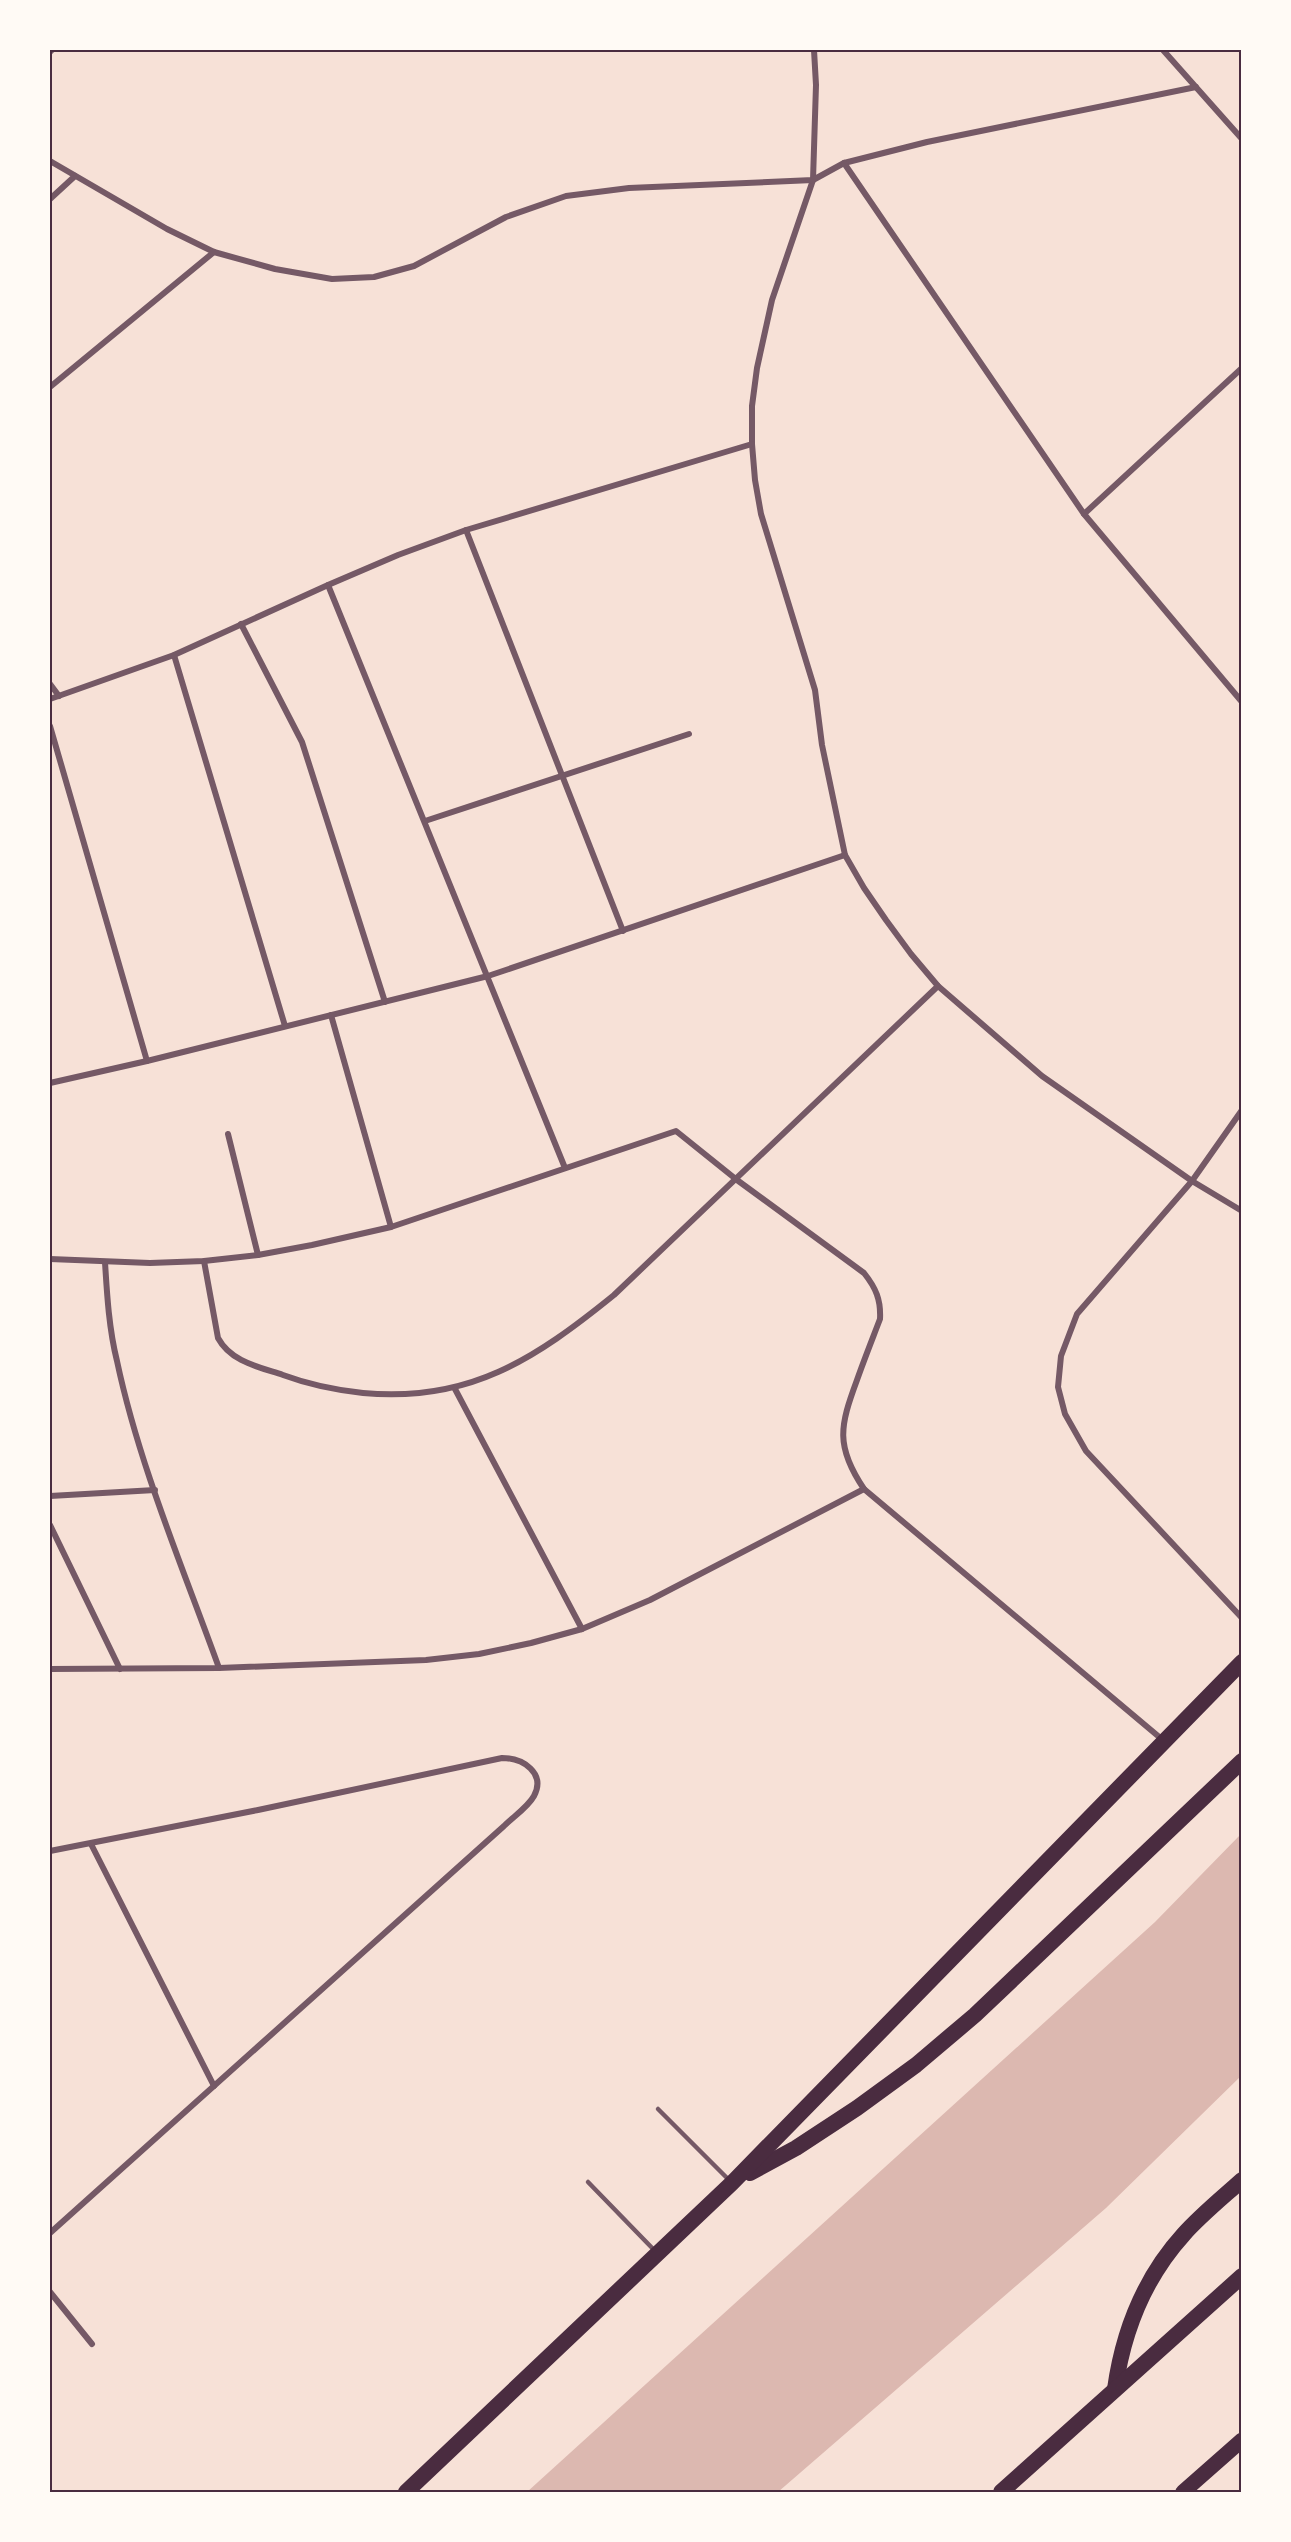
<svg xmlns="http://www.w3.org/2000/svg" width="1291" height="2542" viewBox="0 0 1291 2542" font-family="Rubik,sans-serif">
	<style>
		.water { fill: #dcb8b0 }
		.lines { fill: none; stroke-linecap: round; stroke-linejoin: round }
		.service { stroke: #755966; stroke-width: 4.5 }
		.minor { stroke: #755966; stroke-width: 6 }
		.primary { stroke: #4a2c40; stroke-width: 15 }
		.trunk { stroke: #4a2c40; stroke-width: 16 }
		.neatline { fill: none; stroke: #4a2c40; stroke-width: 2 }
	</style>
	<rect width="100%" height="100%" fill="#f7e1d7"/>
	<path class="water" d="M1241,1834V2076L1106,2208L778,2492H527L1155,1922Z"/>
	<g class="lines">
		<g class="service">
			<path d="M658,2109L730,2181"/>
			<path d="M588,2182L656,2252"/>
		</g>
		<g class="minor">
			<path d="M814,50L816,85L813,180L772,300L757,368L752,406V444L755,480L761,514L815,690L822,745L845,855"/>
			<path d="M1163,50L1242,139"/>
			<path d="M50,52L52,50"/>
			<path d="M50,161L167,229L214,252L275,269L332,279L374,277L414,266L506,217L566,196L629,188L813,180L844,163L927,142L1196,87"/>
			<path d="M844,163L1084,514L1242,702"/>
			<path d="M50,199L75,176"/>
			<path d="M50,387L214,252"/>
			<path d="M1084,514L1242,368"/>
			<path d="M466,530L623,931"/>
			<path d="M328,585L565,1168"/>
			<path d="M241,624L302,742L385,1002"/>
			<path d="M174,655L285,1026"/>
			<path d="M50,684L59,696"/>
			<path d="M50,699L174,655L328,585L398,555L466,530L752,444"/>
			<path d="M50,726L147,1061"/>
			<path d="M425,821L689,734"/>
			<path d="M331,1015L391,1227"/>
			<path d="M50,1083L147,1061L488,976L845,855L864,888L886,920L911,954L938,986L1042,1076L1192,1181L1242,1211"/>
			<path d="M1242,1110L1192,1181L1077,1314L1061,1356L1058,1387L1065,1414L1086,1451L1242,1618"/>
			<path d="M228,1134L258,1255"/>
			<path d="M50,1259L150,1263L204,1261L258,1255L312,1245L391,1227L676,1131L737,1180L864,1273C876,1288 881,1300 880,1319C872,1340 864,1360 857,1380C840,1426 835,1446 864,1489L1164,1741"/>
			<path d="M204,1261L218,1338C231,1362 259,1367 283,1375C310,1385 335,1390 363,1393C469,1403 535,1359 614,1295L938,986"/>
			<path d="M105,1262C107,1295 109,1329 117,1361C139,1465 183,1568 219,1668"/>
			<path d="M455,1389L582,1629"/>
			<path d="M50,1496L155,1490"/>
			<path d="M50,1525L120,1669"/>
			<path d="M50,1669L219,1668L426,1660L479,1654L531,1643L582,1629L650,1600L864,1489"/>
			<path d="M91,1844L214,2086"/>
			<path d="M50,1851L258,1810L502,1758C523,1758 546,1773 534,1796C528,1807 513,1817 504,1826L50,2233"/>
			<path d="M50,2292L92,2344"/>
		</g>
		<path class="primary" d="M1183,2492L1242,2440"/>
		<g class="trunk">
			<path d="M750,2173L796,2148L857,2108L916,2065L975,2015L1242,1761"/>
			<path d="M1115,2389C1123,2332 1144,2278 1184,2234C1201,2215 1222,2198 1242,2180"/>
			<path d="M406,2492L732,2183L1242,1662"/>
			<path d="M1001,2492L1242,2276"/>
		</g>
	</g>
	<rect width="1291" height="2542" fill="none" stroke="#fffaf5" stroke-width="102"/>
	<rect x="51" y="51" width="1189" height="2440" class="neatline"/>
</svg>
